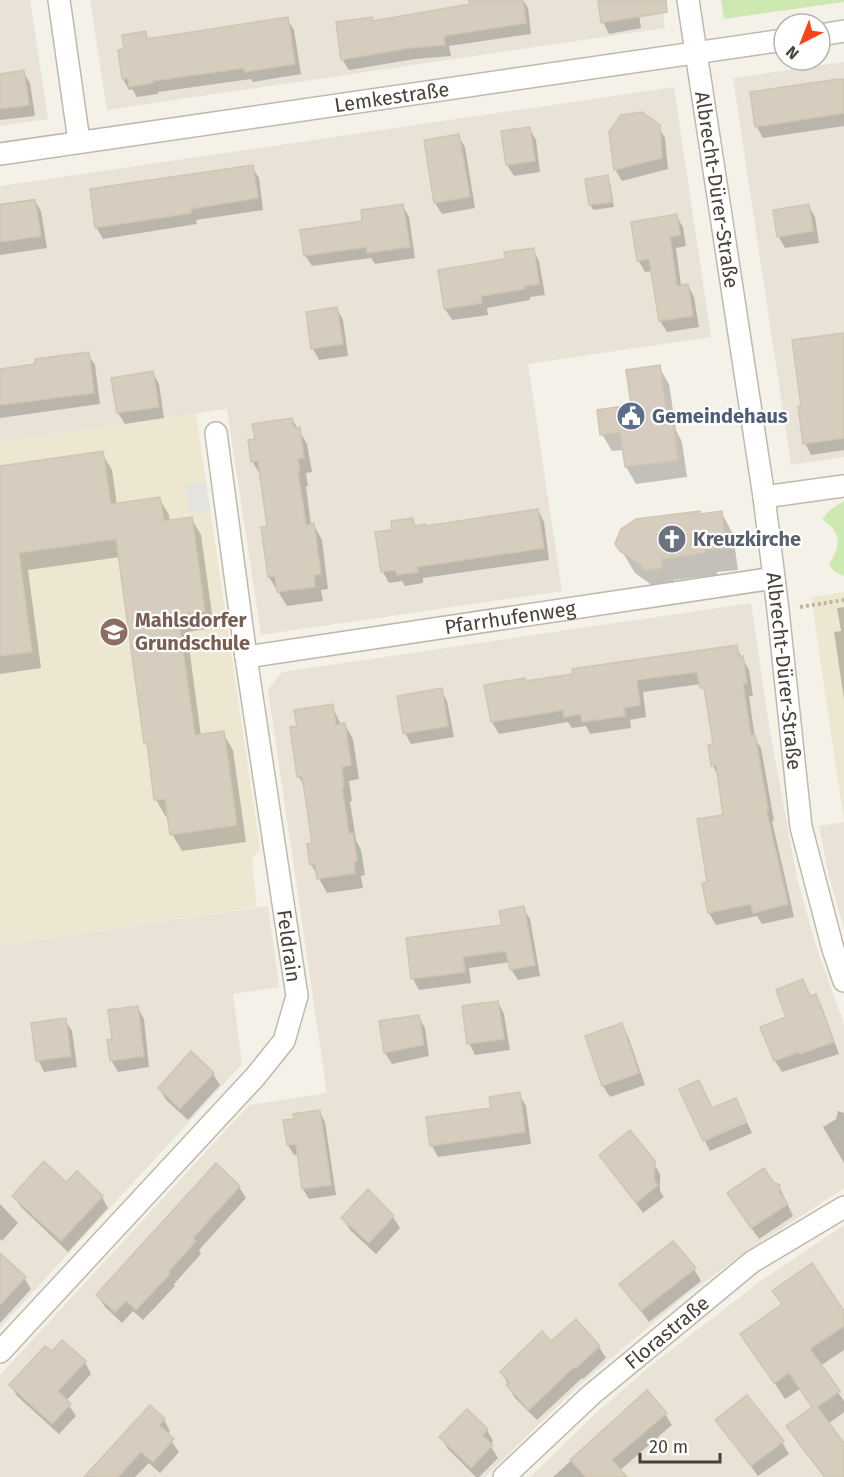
<svg xmlns="http://www.w3.org/2000/svg" width="844" height="1477" viewBox="0 0 844 1477" font-family="'Fira Sans',sans-serif">
	<style>
		.residential { fill: #e8e3d6 }
		.education { fill: #ede7d2 }
		.green { fill: #cee8b1 }
		.parking { fill: #e5e3e0 }
		.shadow { fill: #0003 }
		.building { fill: #d6cdbe; stroke: #d1c5b1; stroke-width: 1.5 }
		.lines { fill: none; stroke-linecap: round; stroke-linejoin: round }
		.street-casing { stroke: #c0b9ab; stroke-width: 24 }
		.path { stroke: #c2b69c; stroke-width: 4; stroke-dasharray: 3 3; stroke-linecap: butt }
		.street { stroke: #fff; stroke-width: 21 }
		.labels { text-anchor: middle; stroke-width: 4.5; stroke-linejoin: round; paint-order: stroke }
		.street-label { font-size: 20px; fill: #484237; stroke: #fff }
		.service-label { font-size: 20px; font-weight: bold; fill: #4e5e75; stroke: #fff; text-anchor: start }
		.worship-label { font-size: 20px; font-weight: bold; fill: #5b616d; stroke: #fff; text-anchor: start }
		.education-label { font-size: 20px; font-weight: bold; fill: #785e54; stroke: #fff; text-anchor: start }
	</style>
	<rect width="100%" height="100%" fill="#f4f1e8"/>
	<g class="residential">
		<path d="M0,0H30L48,119L0,126Z"/>
		<path d="M90,0H661L665,28L107,110Z"/>
		<path d="M844,62V457L791,465L733,78Z"/>
		<path d="M674,87L711,337L528,364L562,591L261,635L227,409L0,442V186Z"/>
		<path d="M751,603L770,732L797,878L816,946L844,1024V1188L744,1253L684,1297L574,1390L485,1477H0V1375L249,1105L327,1093L268,690L282,672Z"/>
		<path d="M844,822V929L829,876L819,826Z"/>
		<path d="M268,906L279,987L233,994L242,1064L0,1328V945Z"/>
		<path d="M844,1225V1477H530L595,1414L649,1367L762,1280Z"/>
	</g>
	<g class="education">
		<path d="M196,413L259,842V851L252,858L257,907L0,945V442Z"/>
		<path d="M844,592V822L811,597Z"/>
	</g>
	<g class="green">
		<path d="M721,0H844V2L724,19Z"/>
		<path d="M844,501V576L835,572L829,565C840,546 843,533 822,519L830,510Z"/>
	</g>
	<path class="parking" d="M206,482L210,510L190,513L185,485Z"/>
	<g class="shadow">
		<path d="M471,0H523L528,8L531,34L449,46L451,56L415,59L349,70L342,59L373,22L472,6Z"/>
		<path d="M599,0H637L641,28L609,34L603,22Z"/>
		<path d="M287,19L294,30L301,74L253,82L251,79L158,92V94L137,97L132,89L129,90L123,79L145,33L149,41Z"/>
		<path d="M23,72L30,83L35,116L0,120V75Z"/>
		<path d="M844,81V126L763,138L757,127Z"/>
		<path d="M658,126L665,138L668,169L622,181L615,169Z"/>
		<path d="M529,128L536,140L540,172L514,176L507,165Z"/>
		<path d="M458,135L465,147L475,208L442,214L435,203Z"/>
		<path d="M252,167L259,178L263,210L196,220L197,224L103,239L96,227Z"/>
		<path d="M607,177L610,182L614,207L593,210L590,204Z"/>
		<path d="M34,199L41,211L47,248L0,255V204Z"/>
		<path d="M403,206L409,217L415,258L375,264L371,258L312,266L305,255L364,222Z"/>
		<path d="M809,206L815,217L819,243L785,248L778,236Z"/>
		<path d="M676,216L683,227L686,246L676,248L681,286L688,285L694,297L699,327L667,332L660,321L653,271L645,272L638,260Z"/>
		<path d="M533,249L539,261L545,295L530,297V300L487,308L488,315L452,320L445,309L440,271L507,260Z"/>
		<path d="M337,309L343,320L348,356L319,360L313,349Z"/>
		<path d="M844,335V450L811,455L805,443L803,407Z"/>
		<path d="M88,354L95,365L100,404L0,418V374Z"/>
		<path d="M659,367L669,384L676,430L682,442L687,477L636,484L626,467L624,450L612,451L602,434L633,406Z"/>
		<path d="M153,373L159,384L164,418L125,424L118,413Z"/>
		<path d="M292,419L307,444L312,472L306,473L308,486H306L311,525H314L322,540L328,589L321,590L323,601L287,606L269,577V527L261,476L252,461L256,440Z"/>
		<path d="M102,453L112,470L117,505L159,498L169,515L170,522L191,518L201,535L214,628L187,632L201,736L223,733L233,750L246,842L182,851L172,834L169,816L166,817L156,800L149,749L145,742L120,557L28,570L41,668L0,674V468Z"/>
		<path d="M538,510L544,522L549,560L423,578V583L405,586L402,581L389,583L383,572L377,533L394,531L412,520L417,527L426,528Z"/>
		<path d="M699,512L701,515L721,512L733,534L738,570L717,572V575L674,580V590L656,588L635,573L617,543Z"/>
		<path d="M844,607V699L834,632L841,631L837,608Z"/>
		<path d="M736,647L749,670L753,696H749L755,739L761,748L774,821H772L794,917L762,924L757,916L716,925L709,913L703,884L709,883L725,816L719,777L713,766L715,745L707,698L701,684L643,692L646,717L630,720L631,728L590,734L586,726L572,728L568,722L499,734L492,722L526,683Z"/>
		<path d="M441,690L447,701L454,737L411,744L405,733Z"/>
		<path d="M332,706L341,725H345L353,739L359,779L349,781L352,801L350,802L356,840L361,850L365,875L361,876L363,888L327,893L311,864L313,844L305,788L299,777L298,727Z"/>
		<path d="M523,908L530,919L540,976L518,980L511,969L510,962L469,968L471,983L419,990L413,979L408,939L503,926Z"/>
		<path d="M802,981L811,998L815,996L822,1007L839,1054L782,1072L775,1061Z"/>
		<path d="M498,1002L504,1014L510,1050L475,1055L469,1043Z"/>
		<path d="M138,1008L144,1019L149,1067L118,1072L111,1060L114,1040Z"/>
		<path d="M418,1016L425,1028L429,1056L392,1064L385,1053L381,1022Z"/>
		<path d="M65,1020L72,1031L77,1067L44,1072L38,1060Z"/>
		<path d="M621,1024L628,1036L645,1085L610,1097L603,1086Z"/>
		<path d="M213,1074L220,1085L188,1120L166,1100L159,1088Z"/>
		<path d="M519,1094L526,1106L531,1144L438,1157L432,1146Z"/>
		<path d="M319,1111L325,1122L336,1195L309,1199L303,1189L299,1154L294,1155L288,1145L285,1122L296,1120Z"/>
		<path d="M838,1111L844,1113V1163L823,1127L836,1119Z"/>
		<path d="M747,1122L752,1133L710,1151L705,1141Z"/>
		<path d="M601,1156L653,1162L660,1174V1191L664,1197L643,1213Z"/>
		<path d="M772,1183L779,1186L793,1216L759,1239L735,1205Z"/>
		<path d="M66,1184L102,1197L108,1208L68,1252L21,1207L14,1196Z"/>
		<path d="M239,1187L246,1198L199,1250L201,1254L174,1284L175,1286L143,1320L133,1311L122,1323L105,1307L98,1295Z"/>
		<path d="M0,1204L18,1223L2,1241L0,1239Z"/>
		<path d="M393,1217L400,1228L376,1254L350,1230L343,1218Z"/>
		<path d="M0,1255L24,1278L31,1289L0,1323Z"/>
		<path d="M694,1269L701,1281L649,1322L621,1284Z"/>
		<path d="M774,1291L844,1314V1350L820,1366L844,1401V1412L828,1424L844,1445V1477H824L798,1443L788,1426L813,1409L800,1389L785,1399L742,1334L782,1305Z"/>
		<path d="M576,1321L599,1347L606,1358L583,1379L582,1378L537,1420L514,1397L502,1372L551,1343Z"/>
		<path d="M52,1353L85,1362L91,1374L66,1401L76,1416L59,1434L17,1396L11,1385Z"/>
		<path d="M647,1392L665,1414L672,1425L619,1471L625,1477H553Z"/>
		<path d="M164,1420L170,1431L167,1435L179,1452L160,1473L149,1463L135,1477H87Z"/>
		<path d="M717,1421L782,1442L789,1454L758,1476Z"/>
		<path d="M487,1430L493,1441L490,1445L498,1458L479,1477H476L448,1449L441,1437Z"/>
	</g>
	<g class="building">
		<path d="M469,0H523L526,23L444,36L445,45L409,48L341,60L336,22L372,17L373,21L470,4Z"/>
		<path d="M598,0H666L667,12L601,23Z"/>
		<path d="M288,17L295,64L245,72L244,68L153,81V83L129,87L128,78L122,79L118,50L124,49L122,35L146,31L147,39Z"/>
		<path d="M24,70L29,105L0,109V74Z"/>
		<path d="M838,79V80L844,79V113L755,127L750,92Z"/>
		<path d="M642,112L660,125L662,158L614,170L609,132L621,115Z"/>
		<path d="M530,127L535,161L506,165L501,131Z"/>
		<path d="M459,134L470,197L434,203L424,140Z"/>
		<path d="M253,165L258,198L191,209V213L95,228L90,189Z"/>
		<path d="M608,175L612,202L589,205L585,179Z"/>
		<path d="M35,200L41,236L0,242V205Z"/>
		<path d="M403,204L410,247L367,253L366,247L304,256L300,230L362,221L361,210Z"/>
		<path d="M809,204L813,231L777,237L773,210Z"/>
		<path d="M677,214L680,235L670,237L677,286L688,284L693,316L659,321L649,259L637,261L631,222Z"/>
		<path d="M534,248L539,284L524,286L525,289L481,296L482,303L444,309L438,270L505,259L504,252Z"/>
		<path d="M337,307L343,344L311,349L306,312Z"/>
		<path d="M844,333V438L803,444L798,406H801L792,340Z"/>
		<path d="M89,352L94,393L0,405V369L35,364V359Z"/>
		<path d="M660,365L668,423H673L678,460L625,467L620,432L600,435L597,410L631,405L626,370Z"/>
		<path d="M153,371L159,407L117,413L111,378Z"/>
		<path d="M292,418L294,428L300,427L304,458L298,459L300,471H298L306,525L314,523L321,574L314,575L315,587L277,592L275,576L268,577L261,527L267,526L260,476L258,461L251,462L248,440L255,439L252,424Z"/>
		<path d="M103,451L111,504L160,497L164,521L192,517L205,611L178,615L195,735L224,731L237,825L170,835L165,799L154,800L147,742L144,743L116,539L19,553L32,652L0,656V466Z"/>
		<path d="M538,509L544,548L417,567L418,572L397,575L396,570L381,572L375,532L392,530L391,521L413,518L414,526L426,524V526Z"/>
		<path d="M700,511V514L722,511L726,548L705,550L706,553L662,559V568L644,571L642,566L620,551L615,544L621,529L636,519Z"/>
		<path d="M737,645L739,657L743,656L747,684H743L751,735H755L768,809H766L788,904L753,913L751,904L708,913L702,883L707,882L697,819L723,815L716,765L711,766L708,745L713,744L704,687L700,688L697,672L637,680L640,705L624,708L625,716L582,722L581,714L564,717L563,710L491,722L484,685L525,678L526,681L573,674L572,669Z"/>
		<path d="M442,688L448,726L403,734L397,696Z"/>
		<path d="M333,704L336,725L345,723L351,765L342,767L344,787H342L349,834L353,833L357,861L354,862L355,873L317,879L315,864L310,865L307,844L312,843L307,808L302,776L297,777L290,727L297,726L294,710Z"/>
		<path d="M524,906L535,965L510,970L506,951L463,957L465,972L411,979L406,938L502,925L499,911Z"/>
		<path d="M803,979L810,996L816,994L834,1042L800,1054L799,1052L774,1061L760,1027L786,1017L776,990Z"/>
		<path d="M498,1001L504,1039L467,1044L462,1006Z"/>
		<path d="M138,1006L144,1056L110,1061L107,1040L112,1039L108,1010Z"/>
		<path d="M419,1015L424,1045L384,1053L379,1021Z"/>
		<path d="M66,1018L71,1056L36,1061L31,1023Z"/>
		<path d="M622,1023L639,1073L602,1086L585,1036Z"/>
		<path d="M191,1051L214,1073L180,1109L158,1088Z"/>
		<path d="M699,1080L712,1108L736,1098L746,1121L703,1141L679,1089Z"/>
		<path d="M520,1092L525,1132L430,1146L426,1117L491,1108L489,1097Z"/>
		<path d="M320,1110L331,1185L302,1189L296,1144L287,1145L283,1120L294,1119L293,1114Z"/>
		<path d="M630,1130L655,1161L654,1180L658,1185L636,1203L599,1155Z"/>
		<path d="M44,1161L66,1182L77,1171L103,1196L61,1241L12,1196Z"/>
		<path d="M216,1163L240,1186L193,1238L196,1241L168,1272L170,1274L136,1310L126,1301L115,1312L96,1295Z"/>
		<path d="M764,1168L773,1182L780,1185L779,1192L788,1204L751,1228L727,1193Z"/>
		<path d="M368,1189L394,1216L369,1243L341,1218Z"/>
		<path d="M673,1241L696,1268L641,1311L619,1284Z"/>
		<path d="M0,1253L26,1277L0,1305Z"/>
		<path d="M812,1263L844,1311V1326L810,1349L840,1391L817,1407L844,1443V1477H825L786,1426L812,1407L789,1373L774,1383L740,1334L782,1304L772,1291Z"/>
		<path d="M576,1319L600,1346L576,1368L574,1367L529,1410L506,1385L509,1382L500,1372L542,1331L551,1341Z"/>
		<path d="M62,1340L86,1361L58,1391L71,1404L52,1424L9,1385L45,1346L52,1351Z"/>
		<path d="M647,1390L667,1413L612,1460L627,1477H586L570,1460Z"/>
		<path d="M747,1395L784,1441L751,1466L715,1420Z"/>
		<path d="M150,1405L165,1419L159,1425L174,1439L153,1462L141,1452L118,1477H84Z"/>
		<path d="M467,1409L488,1429L482,1435L493,1445L471,1468L439,1437Z"/>
	</g>
	<g class="lines">
		<g class="street-casing">
			<g id="street">
				<path d="M59,0L79,141"/>
				<path id="s1" d="M688,0L764,497L778,610L801,827L833,949L844,981"/>
				<path d="M820,35L844,31"/>
				<path id="s2" d="M0,154L784,40"/>
				<path d="M764,497L844,486"/>
				<path id="s3" d="M246,657L774,578"/>
				<path d="M0,1352L255,1077L284,1041L297,996L246,657L216,433"/>
				<path id="s4" d="M504,1477L591,1395L752,1262L844,1207"/>
			</g>
		</g>
		<path class="path" d="M800,607L844,600"/>
		<use href="#street" class="street"/>
	</g>
	<defs>
		<g id="civic-disc" transform="scale(1.5)"><circle r="9.5" fill="#5c6f8a" stroke="#fff"/><path d="M-.6-6.5H3V-4.5H.6V-3L4-1V1h2V6H-6V1h2V-1L-.6-3ZM-1.2 2.5V6h2.4V2.5Z" fill="#fff"/></g>
		<g id="church-disc" transform="scale(1.5)"><circle r="9.5" fill="#6b7280" stroke="#fff"/><path d="M-1.2-6h2.4v3.5h3.3v2.4h-3.3V6h-2.4V-.1h-3.3v-2.4h3.3Z" fill="#fff"/></g>
		<g id="school-disc" transform="scale(1.5)"><circle r="9.5" fill="#8d6e63" stroke="#fff"/><path d="M0-5L7-2L0 1L-7-2ZM-4 1L0 2.5L4 1V4Q0 6-4 4Z" fill="#fff"/></g>
	</defs>
	<g fill-rule="evenodd">
		<use href="#civic-disc" x="631" y="416"/>
		<use href="#church-disc" x="672" y="539"/>
		<use href="#school-disc" x="114" y="632"/>
	</g>
	<g class="labels">
		<g class="street-label">
			<text dy="7" stroke="none"><textPath href="#s2" startOffset="396">Lemkestraße</textPath></text>
			<text dy="7" stroke="none"><textPath href="#s1" startOffset="192">Albrecht-Dürer-Straße</textPath></text>
			<text dy="7" stroke="none"><textPath href="#s3" startOffset="267">Pfarrhufenweg</textPath></text>
			<text dy="7" stroke="none"><textPath href="#s1" startOffset="678">Albrecht-Dürer-Straße</textPath></text>
			<text transform="translate(289 946) rotate(82)" y="7">Feldrain</text>
			<text dy="7" stroke="none"><textPath href="#s4" startOffset="218">Florastraße</textPath></text>
		</g>
		<g class="service-label">
			<text x="652" y="423">Gemeindehaus</text>
		</g>
		<g class="worship-label">
			<text x="693" y="546">Kreuzkirche</text>
		</g>
		<g class="education-label">
			<text x="135" y="627">Mahlsdorfer<tspan x="135" dy="23">Grundschule</tspan></text>
		</g>
	</g>
	<g transform="translate(802 42) rotate(222)"><circle r="28" fill="#ffffff" stroke="#b6b3af" stroke-width="1.5"/>
	<path d="M0-4.5L10 22L0 15L-10 22Z" fill="#fb4219"/>
	<text y="-9" font-size="16" font-weight="bold" text-anchor="middle" fill="#484237">N</text>
	</g>
	<path d="M640 1453v9h80v-9" fill="none" stroke="#484237" stroke-width="3"/>
	<text x="649" y="1453" font-size="18" fill="#484237" stroke="#ffffff" stroke-width="4.5" paint-order="stroke">20 m</text>
</svg>
